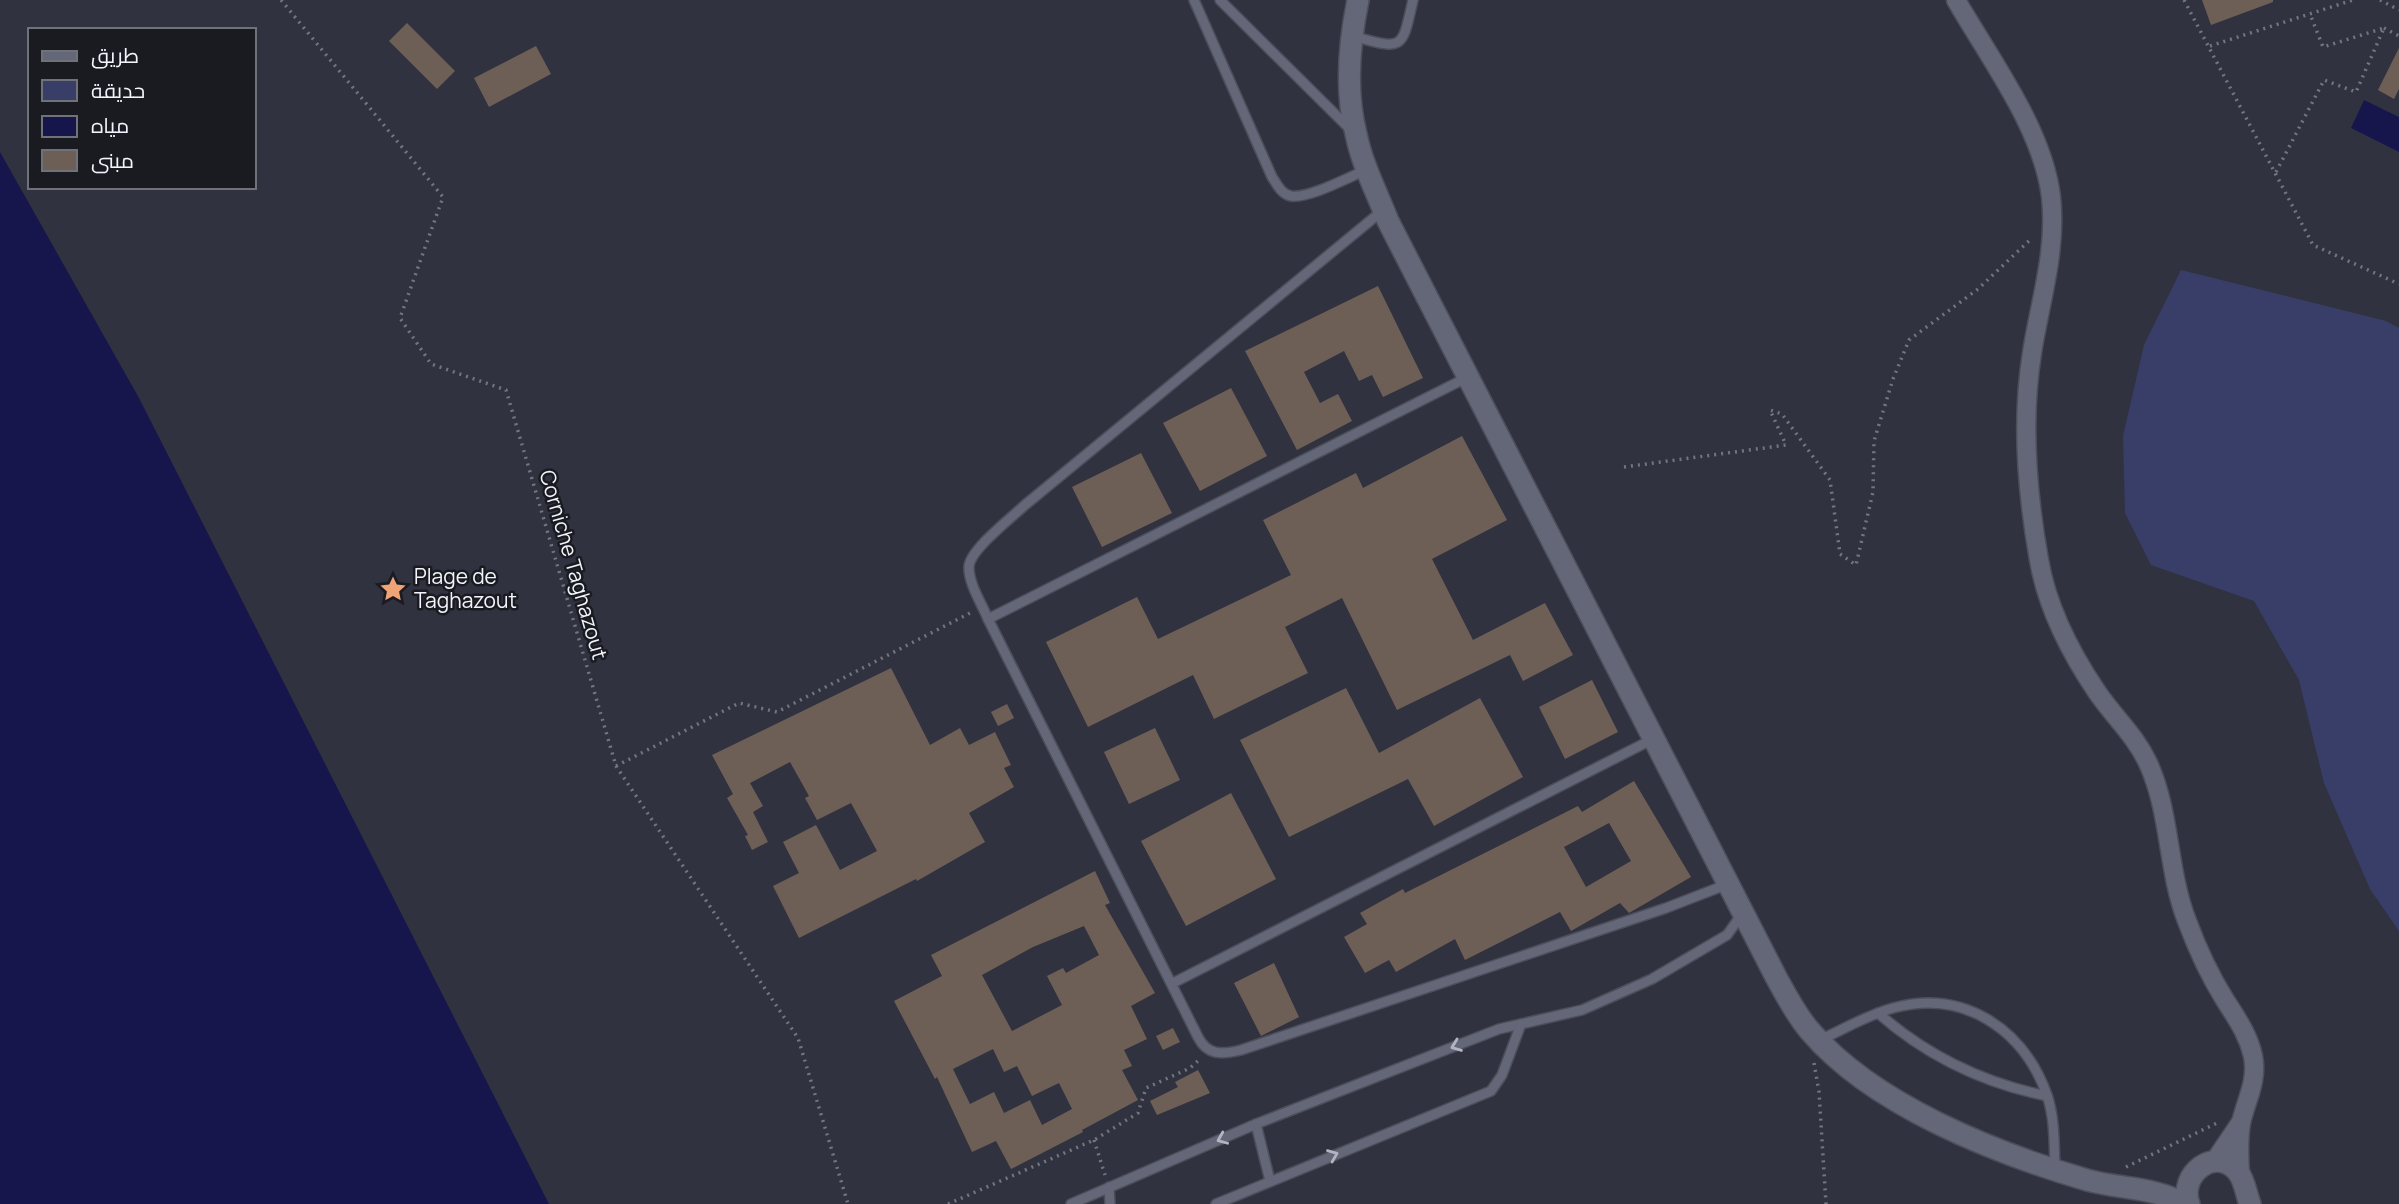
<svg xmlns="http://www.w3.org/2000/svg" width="2399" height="1204" viewBox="0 0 2399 1204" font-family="Manrope,Cairo,sans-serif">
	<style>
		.green { fill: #393e69 }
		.water { fill: #17164c }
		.building { fill: #6e5f56; fill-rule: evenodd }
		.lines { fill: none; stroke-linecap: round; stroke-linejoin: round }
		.lane-casing { stroke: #4c4e5a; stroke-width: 12 }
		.street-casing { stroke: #4c4e5a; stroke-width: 21 }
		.secondary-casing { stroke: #4c4e5a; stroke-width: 24 }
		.path { stroke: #737581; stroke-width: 3.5; stroke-dasharray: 2 5; stroke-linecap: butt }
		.lane { stroke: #646777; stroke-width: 9 }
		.street { stroke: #646777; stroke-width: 18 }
		.secondary { stroke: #646777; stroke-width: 21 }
		.oneway { stroke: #b2b5c1 }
		.labels { text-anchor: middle; stroke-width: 5; stroke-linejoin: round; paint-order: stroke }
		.street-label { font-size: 21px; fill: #f2f4fd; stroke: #1a1b21 }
		.poi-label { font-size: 21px; fill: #f2f4fd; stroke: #1a1b21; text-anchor: start }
	</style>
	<rect width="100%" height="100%" fill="#303240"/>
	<path class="green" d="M2181,270L2386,321L2399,328V931L2370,889L2324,783L2299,680L2254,601L2151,565L2125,513L2123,436L2144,345Z"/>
	<g class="water">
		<path d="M2364,100L2399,117V152L2351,128Z"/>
		<path d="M0,152L139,398L549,1204H0Z"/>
	</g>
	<g class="building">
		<path d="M2202,0H2273V2L2211,25Z"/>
		<path d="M407,23L455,71L437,89L389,41Z"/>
		<path d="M536,46L551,74L489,107L474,78Z"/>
		<path d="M2399,48V89L2394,99L2378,90Z"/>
		<path d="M1378,286L1423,378L1383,397L1372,375L1359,381L1344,351L1304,372L1320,403L1338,394L1352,421L1297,450L1245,351Z"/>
		<path d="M1231,388L1267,456L1200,491L1163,423Z"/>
		<path d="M1462,436L1507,520L1432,559L1473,640L1545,603L1573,655L1523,681L1510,655L1397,710L1342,598L1285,627L1308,673L1214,719L1193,675L1088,727L1046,642L1137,597L1158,639L1291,575L1263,520L1356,473L1363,488Z"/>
		<path d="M1141,453L1172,513L1102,547L1072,487Z"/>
		<path d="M891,668L930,745L960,728L969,745L995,732L1011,765L1004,768L1014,787L969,813L985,842L917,881L916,879L799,938L773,886L799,873L783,842L816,825L840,870L877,851L851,803L817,820L805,798L809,796L790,762L750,783L763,806L753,812L768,842L752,850L745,836L748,835L727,798L733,794L712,755Z"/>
		<path d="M1592,680L1618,732L1565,759L1539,707Z"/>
		<path d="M1346,688L1379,753L1480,698L1523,777L1434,826L1408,779L1289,837L1240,740Z"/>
		<path d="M1007,704L1014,718L998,726L991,712Z"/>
		<path d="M1155,728L1180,780L1129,804L1104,752Z"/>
		<path d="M1634,781L1691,877L1629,913L1620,903L1571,931L1560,912L1465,960L1455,939L1396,972L1389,960L1365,973L1344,937L1367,924L1360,913L1403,889L1405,893L1578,806L1582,812ZM1609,823L1631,861L1586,887L1564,847Z"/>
		<path d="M1231,793L1276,879L1186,926L1141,841Z"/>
		<path d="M1095,871L1110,903L1105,905L1155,993L1131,1006L1147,1039L1124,1050L1132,1066L1122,1070L1138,1100L1082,1130L1083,1132L1011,1169L996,1141L972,1152L937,1077L935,1079L894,1001L942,976L931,955ZM1084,926L1099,955L1066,973L1063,968L1047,976L1062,1005L1012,1031L982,975L1033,947ZM993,1049L1004,1072L1017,1066L1032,1096L1059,1083L1072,1109L1042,1125L1030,1100L1004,1113L994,1092L970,1104L953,1069Z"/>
		<path d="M1274,963L1299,1017L1261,1036L1234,983Z"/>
		<path d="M1173,1028L1180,1042L1163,1050L1156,1036Z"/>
		<path d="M1198,1070L1210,1093L1157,1115L1150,1101L1178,1087L1175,1082Z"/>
	</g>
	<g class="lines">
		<g class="lane-casing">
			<g id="lane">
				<path d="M1194,0L1272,177C1277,184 1281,194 1291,196C1308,199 1349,177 1366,170"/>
				<path d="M1220,0L1349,128"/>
				<path d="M1353,36C1404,51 1402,49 1413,0"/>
				<path d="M1382,211L1025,505C1011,518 971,549 969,566C968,583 982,604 988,619L1198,1037C1207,1055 1221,1055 1241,1050L1666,908L1728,884"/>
				<path d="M988,619L1468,377"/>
				<path d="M1173,983L1655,738"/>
				<path d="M1878,1013C1928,1057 1983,1083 2047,1096"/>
				<path d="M1820,1040C1844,1029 1867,1015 1893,1008C1963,989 2023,1028 2047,1095C2055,1119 2054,1144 2055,1169"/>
				<path d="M1256,1124L1270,1181"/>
				<path d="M1109,1187L1110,1204"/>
				<path d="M1071,1204L1256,1124L1499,1029L1582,1010L1652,979L1727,935L1742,914"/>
				<path d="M1216,1204L1491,1091L1502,1075L1521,1024"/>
			</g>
		</g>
		<g class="street-casing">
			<g id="street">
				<path d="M1956,0C1990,59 2043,129 2051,197C2057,251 2040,301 2032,353C2021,421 2027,493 2039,560C2047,607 2070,652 2097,692C2114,717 2135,735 2148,763C2171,813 2167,870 2187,921C2197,948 2210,976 2225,1000C2237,1019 2248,1034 2253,1056C2258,1081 2246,1100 2241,1123C2238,1140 2239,1157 2240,1174"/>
				<path d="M2214,1162L2241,1122"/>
			</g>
		</g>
		<g class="secondary-casing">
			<g id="secondary">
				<path d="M1358,0C1349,44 1345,91 1356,134C1362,164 1377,193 1388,221L1776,977C1786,995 1796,1015 1810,1031C1873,1105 1995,1153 2087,1180C2119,1189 2155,1187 2184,1204"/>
				<path d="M2189,1204C2178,1174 2216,1145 2238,1172C2245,1181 2246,1194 2250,1204"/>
			</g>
		</g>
		<g class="path">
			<path d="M281,0L443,197L400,318L431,364L506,390L616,766L798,1038L848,1204"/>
			<path d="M2184,0L2313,245L2399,284"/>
			<path d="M2380,0L2399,10"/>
			<path d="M2384,28L2399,36"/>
			<path d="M2210,46L2353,0"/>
			<path d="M2276,172L2324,80L2356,92L2384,28L2323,47L2310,14"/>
			<path d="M1624,467L1786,445L1770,410L1782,414L1830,480L1840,554L1856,565L1873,492L1874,441L1893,379L1909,340L1978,289L2032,238"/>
			<path d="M616,766L739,703L777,712L972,612"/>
			<path d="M1814,1063L1819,1092L1826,1204"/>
			<path d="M1094,1140L1105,1175"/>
			<path d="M2126,1167L2217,1123"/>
			<path d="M948,1204L1094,1140L1138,1113L1146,1088L1190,1068L1199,1060"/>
		</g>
		<use href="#lane" class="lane"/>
		<use href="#street" class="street"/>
		<use href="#secondary" class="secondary"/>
	</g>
	<defs><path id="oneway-chevron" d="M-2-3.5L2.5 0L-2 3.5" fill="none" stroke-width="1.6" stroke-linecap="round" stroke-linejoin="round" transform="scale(1.75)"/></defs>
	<g class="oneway">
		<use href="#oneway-chevron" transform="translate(1456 1046) rotate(159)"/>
		<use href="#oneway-chevron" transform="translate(1222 1139) rotate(157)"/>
		<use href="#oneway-chevron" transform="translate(1333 1155) rotate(-22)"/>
	</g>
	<defs>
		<g id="sight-bare" transform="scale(2.1)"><path d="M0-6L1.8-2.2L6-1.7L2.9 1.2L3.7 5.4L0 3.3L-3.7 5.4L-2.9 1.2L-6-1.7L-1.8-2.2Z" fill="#efa377" stroke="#1a1b21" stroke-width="2.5" paint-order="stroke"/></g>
	</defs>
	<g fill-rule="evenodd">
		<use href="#sight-bare" x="393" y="589"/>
	</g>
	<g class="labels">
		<g class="street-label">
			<text transform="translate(573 565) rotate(74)" y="7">Corniche Taghazout</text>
		</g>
		<g class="poi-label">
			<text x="414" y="584">Plage de<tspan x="414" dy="24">Taghazout</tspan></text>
		</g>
	</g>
	<rect x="28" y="28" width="228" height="161" fill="#1a1b21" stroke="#707279" stroke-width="2"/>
	<rect x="42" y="51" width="35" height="10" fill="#646777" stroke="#707279" stroke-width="2"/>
	<text x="91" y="63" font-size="21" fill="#f2f4fd">طريق</text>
	<rect x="42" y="80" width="35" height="21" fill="#393e69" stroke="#707279" stroke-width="2"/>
	<text x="91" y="98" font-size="21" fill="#f2f4fd">حديقة</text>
	<rect x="42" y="116" width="35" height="21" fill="#17164c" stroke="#707279" stroke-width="2"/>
	<text x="91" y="133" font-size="21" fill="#f2f4fd">مياه</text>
	<rect x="42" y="150" width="35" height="21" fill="#6e5f56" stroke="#707279" stroke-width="2"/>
	<text x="91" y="168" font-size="21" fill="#f2f4fd">مبنى</text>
</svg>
